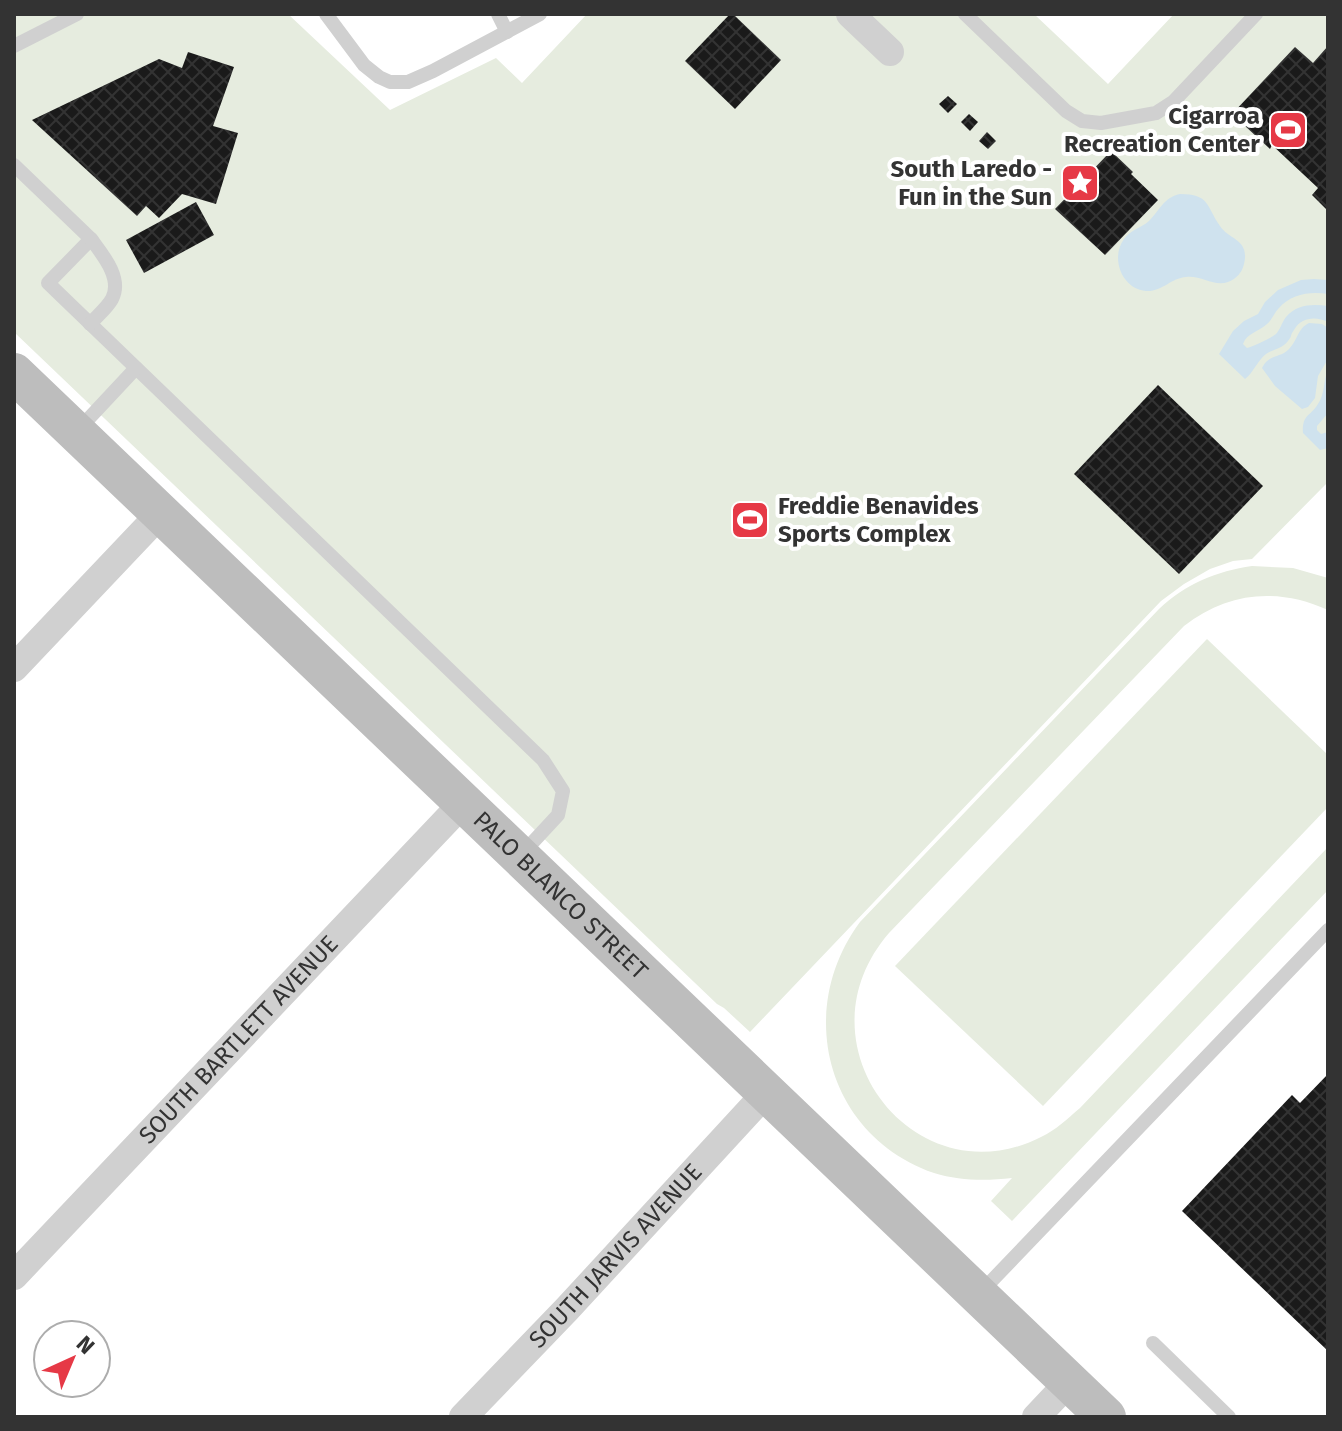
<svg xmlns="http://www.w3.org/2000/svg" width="1342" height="1431" viewBox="0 0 1342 1431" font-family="'Fira Sans',sans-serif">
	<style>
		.garden { fill: #e6ecdf }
		.water { fill: #cfe2ee }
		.building { fill: url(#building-cross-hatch) }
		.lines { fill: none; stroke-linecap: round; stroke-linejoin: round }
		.lane { stroke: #d0d0d0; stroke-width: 14 }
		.street { stroke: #d0d0d0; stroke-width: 28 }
		.secondary { stroke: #bdbdbd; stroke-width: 40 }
		.labels { text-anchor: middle; stroke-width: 8; stroke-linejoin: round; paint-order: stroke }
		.poi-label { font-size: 24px; font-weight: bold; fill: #333; stroke: #fff; text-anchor: end }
		.street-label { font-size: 24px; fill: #333; stroke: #fff }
	</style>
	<defs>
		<pattern id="building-cross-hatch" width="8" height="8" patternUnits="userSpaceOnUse" patternTransform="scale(2)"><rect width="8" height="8" fill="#1a1a1a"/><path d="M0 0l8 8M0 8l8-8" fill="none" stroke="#333"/></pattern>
	</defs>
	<rect width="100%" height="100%" fill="#fff"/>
	<g class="garden">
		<path d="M14,14H288L390,110L496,58L522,83L587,14H1034L1108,84L1174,14H1328V482L1252,559L1233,561L1210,569L1184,584L1161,601L750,1032L724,1008L717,1004L14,332Z"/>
		<path d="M1252,566L1293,568L1328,578V610C1278,587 1227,592 1184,626L889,933C793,1044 915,1201 1041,1137C1056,1130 1067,1119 1080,1108L1328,847V890L1012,1221L991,1201L1012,1178C986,1181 960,1181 934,1173C827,1136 794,1011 860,922L1159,609C1185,584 1217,571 1252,566Z"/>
		<path d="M1207,639L1328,755V807L1043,1106L895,966Z"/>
	</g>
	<g class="water">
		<path d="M1180,194C1210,194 1206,206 1220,226C1229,240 1250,239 1244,264C1242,273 1236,279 1228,282C1214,287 1201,275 1186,277C1171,278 1162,292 1146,291C1122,289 1110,258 1124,239C1130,230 1141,228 1149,221C1160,210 1163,198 1180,194Z"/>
		<path d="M1314,279L1328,280V294C1310,291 1291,294 1279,308C1274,313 1272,320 1267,324C1258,332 1247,333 1243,344L1247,348C1252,347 1271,338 1276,334C1280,330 1282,322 1286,317C1297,304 1313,304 1328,306V322C1316,316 1301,317 1294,330C1289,337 1293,335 1288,341C1282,349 1273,349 1266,354C1257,361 1254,372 1245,379L1219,354L1233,331L1244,321L1258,314L1265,302L1278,290L1301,280Z"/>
		<path d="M1309,323L1322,324L1328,328V359L1318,376L1315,398L1308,407L1302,409L1275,386L1262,368C1270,353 1279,359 1289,349C1298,340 1297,329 1309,323Z"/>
		<path d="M1328,370V413L1317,426V430L1321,434L1328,432V448L1320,450L1303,433C1302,414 1310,417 1318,404C1325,394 1323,381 1328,370Z"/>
	</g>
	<g class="building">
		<path d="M730,14H733L781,60L735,109L685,61Z"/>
		<path d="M1328,46V211L1312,195L1318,188L1272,145L1270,149L1232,114L1295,47L1313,63Z"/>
		<path d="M188,52L234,67L213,126L238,133L216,204L182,194L159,218L146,206L137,216L32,120L159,59L182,68Z"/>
		<path d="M948,96L957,104L948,113L939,104Z"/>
		<path d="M969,114L978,122L970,131L961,122Z"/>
		<path d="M987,132L996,141L988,149L979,141Z"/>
		<path d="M1111,151L1133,172L1131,174L1158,200L1105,255L1055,209Z"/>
		<path d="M196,202L214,235L144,273L126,240Z"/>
		<path d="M1158,385L1263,486L1179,574L1074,474Z"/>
		<path d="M1328,1074V1351L1182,1211L1292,1095L1300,1103Z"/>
	</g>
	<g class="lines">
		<g class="lane">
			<path d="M326,14L364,65L379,77L390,82H408L433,71L540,14"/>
			<path d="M498,14L507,32"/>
			<path d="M965,14L1066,111L1082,121L1101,123L1156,113L1173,102L1256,14"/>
			<path d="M14,46L77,14"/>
			<path d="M14,165L91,239L48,283L543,760L563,791L558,815L520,856"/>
			<path d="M90,324C97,316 107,308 112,299C123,278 102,254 91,239"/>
			<path d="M79,429L136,368"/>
			<path d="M980,1293L1328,930"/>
			<path d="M1153,1343L1229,1417"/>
		</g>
		<g class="street">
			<path d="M850,14L890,52"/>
			<path d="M14,668L160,514"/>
			<path id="s1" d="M14,1276L463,803"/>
			<path id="s2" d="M463,1417L567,1309L766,1093"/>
			<path d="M1036,1417L1069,1382"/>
		</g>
		<path class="secondary" id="s3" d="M14,373L1106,1417"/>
	</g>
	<defs>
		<g id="stadium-square" transform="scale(2)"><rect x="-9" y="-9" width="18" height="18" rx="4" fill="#e63946" stroke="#fff"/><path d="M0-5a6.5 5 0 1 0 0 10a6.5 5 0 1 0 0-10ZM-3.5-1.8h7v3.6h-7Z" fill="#fff"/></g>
		<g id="sight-square" transform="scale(2)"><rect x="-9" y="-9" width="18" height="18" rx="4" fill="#e63946" stroke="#fff"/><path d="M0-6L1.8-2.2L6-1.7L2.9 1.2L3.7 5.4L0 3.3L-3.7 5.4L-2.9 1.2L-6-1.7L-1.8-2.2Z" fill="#fff"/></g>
	</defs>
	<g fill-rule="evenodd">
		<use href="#stadium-square" x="1288" y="130"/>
		<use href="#sight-square" x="1080" y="183"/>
		<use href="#stadium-square" x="750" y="520"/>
	</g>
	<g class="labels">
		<g class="poi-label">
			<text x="1260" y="124">Cigarroa<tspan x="1260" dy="28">Recreation Center</tspan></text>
			<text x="1052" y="177">South Laredo -<tspan x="1052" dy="28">Fun in the Sun</tspan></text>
			<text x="778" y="514" text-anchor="start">Freddie Benavides<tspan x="778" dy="28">Sports Complex</tspan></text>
		</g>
		<g class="street-label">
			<text dy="8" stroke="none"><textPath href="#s3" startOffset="756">PALO BLANCO STREET</textPath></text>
			<text dy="8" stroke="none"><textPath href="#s1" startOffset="326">SOUTH BARTLETT AVENUE</textPath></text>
			<text dy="8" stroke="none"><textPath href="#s2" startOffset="222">SOUTH JARVIS AVENUE</textPath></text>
		</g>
	</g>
	<rect width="1342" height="1431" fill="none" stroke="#333333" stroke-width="32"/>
	<g transform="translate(72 1359) rotate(44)"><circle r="38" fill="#ffffff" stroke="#adadad" stroke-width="2"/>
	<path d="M0-6L14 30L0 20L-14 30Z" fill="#e63946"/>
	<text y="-12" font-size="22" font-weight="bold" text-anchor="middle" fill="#333333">N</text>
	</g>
</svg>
